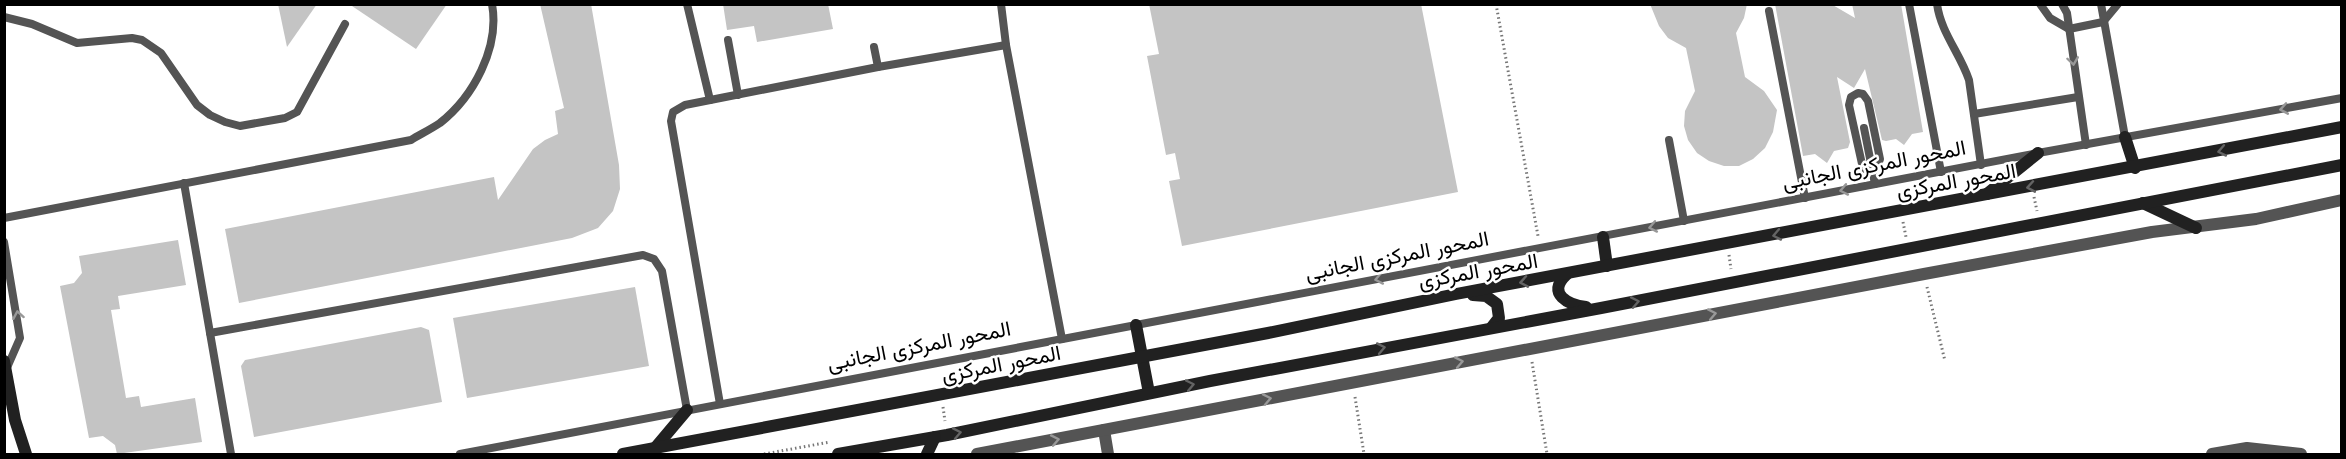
<svg xmlns="http://www.w3.org/2000/svg" width="2346" height="459" viewBox="0 0 2346 459" font-family="Arial,Vazirmatn,sans-serif">
	<style>
		.building { fill: #c4c4c4 }
		.lines { fill: none; stroke-linecap: round; stroke-linejoin: round }
		.path { stroke: #767676; stroke-width: 3; stroke-dasharray: 1.5 3; stroke-linecap: butt }
		.service { stroke: #545454; stroke-width: 8 }
		.minor { stroke: #545454; stroke-width: 12 }
		.tertiary { stroke: #545454; stroke-width: 12 }
		.secondary { stroke: #212121; stroke-width: 12 }
		.oneway { stroke: #989898 }
		.oneway2 { stroke: #646464 }
		.labels { text-anchor: middle; stroke-width: 5; stroke-linejoin: round; paint-order: stroke }
		.street-label { font-size: 21px; fill: #000; stroke: #fff }
	</style>
	<rect width="100%" height="100%" fill="#fff"/>
	<g class="building">
		<path d="M278,4H317L287,47Z"/>
		<path d="M349,4H447L416,49Z"/>
		<path d="M540,4H591L619,165L620,189L613,211L598,228L572,238L239,303L225,229L494,177L498,200L533,149L545,140L558,134L555,111L564,108Z"/>
		<path d="M723,4H828L833,29L757,42L754,26L727,30Z"/>
		<path d="M1149,4H1421L1458,192L1182,246L1169,181L1180,179L1175,153L1166,155L1147,56L1159,54Z"/>
		<path d="M1650,4H1747L1744,18L1736,33L1745,77L1764,91L1777,110L1773,132L1765,148L1753,159L1739,166H1724L1709,161L1697,153L1688,140L1684,126L1685,111L1695,91L1686,48L1668,38L1659,26Z"/>
		<path d="M1775,4H1831L1855,18L1852,4H1901L1923,132L1912,134L1904,145L1896,139L1886,141L1882,140L1865,69L1854,88L1837,77L1850,142L1848,148L1834,151L1827,163L1815,154L1803,156Z"/>
		<path d="M178,240L186,285L118,296L120,309L111,310L126,398L139,396L141,407L195,398L202,442L117,454L115,445L103,436L89,438L60,286L74,283L82,273L79,256Z"/>
		<path d="M635,287L649,366L467,398L453,318Z"/>
		<path d="M421,327L429,330L442,402L254,437L241,366L245,360Z"/>
	</g>
	<g class="lines">
		<g class="path">
			<path d="M1496,4L1538,236"/>
			<path d="M2034,197L2037,211"/>
			<path d="M1903,222L1906,237"/>
			<path d="M1729,255L1731,269"/>
			<path d="M1927,287L1945,361"/>
			<path d="M1532,362L1547,454"/>
			<path d="M1355,397L1364,454"/>
			<path d="M943,407L945,421"/>
			<path d="M764,454L830,442"/>
		</g>
		<g class="service">
			<path d="M687,4L710,100"/>
			<path d="M1001,4L1006,45L1062,339"/>
			<path d="M1909,4L1941,172"/>
			<path d="M1937,4C1941,33 1960,53 1969,80L1981,165"/>
			<path d="M2040,4L2050,18L2069,29L2103,22L2118,4"/>
			<path d="M2062,4L2067,13L2086,145"/>
			<path d="M2101,4L2125,137"/>
			<path d="M1769,11L1805,198"/>
			<path d="M4,17L32,24L77,43L132,38L142,40L161,53L197,105L210,115L225,122L240,126L285,118L297,112L345,24"/>
			<path d="M728,40L738,95"/>
			<path d="M874,47L878,67"/>
			<path d="M1858,93L1863,94L1868,101L1880,159L1877,167L1865,169L1862,164L1849,105L1851,97Z"/>
			<path d="M1974,114L2078,97"/>
			<path d="M1864,128L1875,184"/>
			<path d="M1669,140L1684,221"/>
			<path d="M184,183L231,454"/>
			<path d="M4,218L411,140C421,134 431,129 440,123C473,97 500,48 492,4"/>
			<path d="M4,242L20,338L6,370"/>
			<path d="M210,333L643,255L654,259L662,271L687,410"/>
			<path d="M720,404L671,121L673,112L685,105L878,67L1006,45"/>
			<path d="M460,454L2038,153L2342,98"/>
		</g>
		<g class="minor">
			<path d="M1104,430L1108,454"/>
			<path d="M2212,454L2247,448L2301,454"/>
		</g>
		<path class="tertiary" d="M977,454L1924,274L2152,232L2256,219L2342,200"/>
		<g class="secondary">
			<path d="M2125,137L2135,168"/>
			<path d="M1987,194L2038,153"/>
			<path d="M2143,203L2196,228"/>
			<path d="M1603,237L1607,266"/>
			<path d="M1566,275C1546,294 1569,305 1586,307"/>
			<path d="M1473,295L1486,296L1497,304L1499,318L1492,327"/>
			<path d="M1136,325L1149,393"/>
			<path d="M4,361L15,420L26,454"/>
			<path d="M655,448L687,410"/>
			<path d="M623,454L1268,333L1456,294L2342,127"/>
			<path d="M838,454L947,435L1210,381L1601,308L2342,165"/>
			<path d="M927,454L935,437"/>
		</g>
	</g>
	<defs><path id="oneway-chevron" d="M-2-3.5L2.5 0L-2 3.5" fill="none" stroke-width="1.6" stroke-linecap="round" stroke-linejoin="round" transform="scale(1.5)"/></defs>
	<g class="oneway">
		<use href="#oneway-chevron" transform="translate(2073 61) rotate(82)"/>
		<use href="#oneway-chevron" transform="translate(2284 109) rotate(170)"/>
		<use href="#oneway-chevron" transform="translate(1844 190) rotate(169)"/>
		<use href="#oneway-chevron" transform="translate(1653 227) rotate(169)"/>
		<use href="#oneway-chevron" transform="translate(1379 279) rotate(169)"/>
		<use href="#oneway-chevron" transform="translate(1712 314) rotate(-11)"/>
		<use href="#oneway-chevron" transform="translate(18 315) rotate(-100)"/>
		<use href="#oneway-chevron" transform="translate(1459 362) rotate(-11)"/>
		<use href="#oneway-chevron" transform="translate(1267 399) rotate(-11)"/>
		<use href="#oneway-chevron" transform="translate(1055 440) rotate(-11)"/>
	</g>
	<g class="oneway2">
		<use href="#oneway-chevron" transform="translate(2222 151) rotate(169)"/>
		<use href="#oneway-chevron" transform="translate(2031 187) rotate(170)"/>
		<use href="#oneway-chevron" transform="translate(1777 235) rotate(169)"/>
		<use href="#oneway-chevron" transform="translate(1524 282) rotate(170)"/>
		<use href="#oneway-chevron" transform="translate(1635 302) rotate(-11)"/>
		<use href="#oneway-chevron" transform="translate(1381 348) rotate(-11)"/>
		<use href="#oneway-chevron" transform="translate(1190 385) rotate(-12)"/>
		<use href="#oneway-chevron" transform="translate(957 433) rotate(-11)"/>
	</g>
	<g class="labels">
		<g class="street-label">
			<text transform="translate(1874 165) rotate(-11)" y="7">المحور المركزى الجانبى</text>
			<text transform="translate(1956 181) rotate(-10)" y="7">المحور المركزى</text>
			<text transform="translate(1397 256) rotate(-11)" y="7">المحور المركزى الجانبى</text>
			<text transform="translate(1478 271) rotate(-10)" y="7">المحور المركزى</text>
			<text transform="translate(919 346) rotate(-11)" y="7">المحور المركزى الجانبى</text>
			<text transform="translate(1001 364) rotate(-11)" y="7">المحور المركزى</text>
		</g>
	</g>
	<rect width="2346" height="459" fill="none" stroke="#000000" stroke-width="12"/>
</svg>
